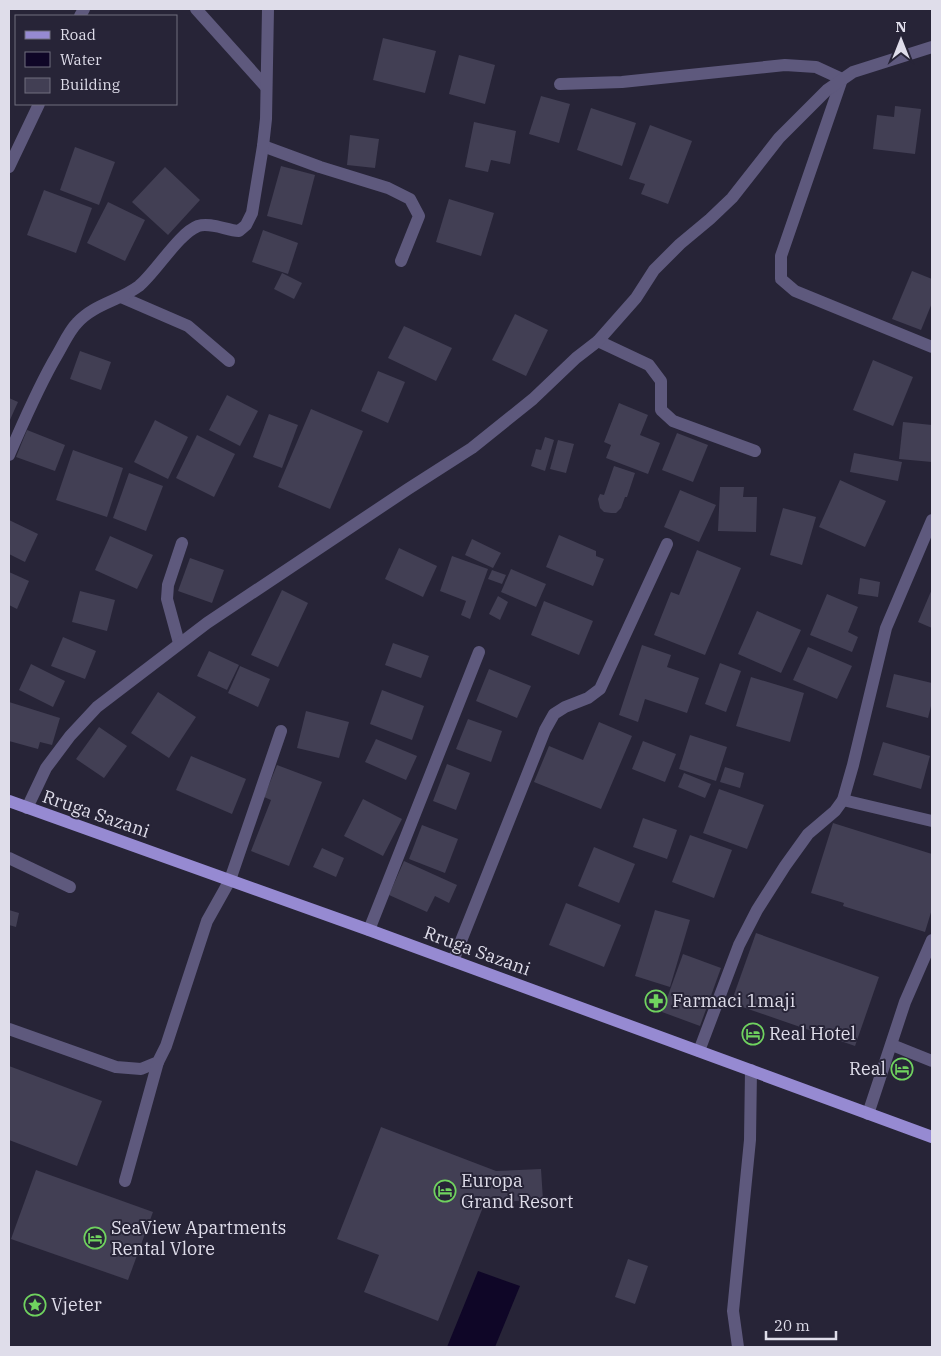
<svg xmlns="http://www.w3.org/2000/svg" width="941" height="1356" viewBox="0 0 941 1356" font-family="'IBM Plex Serif',serif">
	<style>
		.water { fill: #0f0627 }
		.building { fill: #423f54 }
		.lines { fill: none; stroke-linecap: round; stroke-linejoin: round }
		.minor { stroke: #5e597d; stroke-width: 12 }
		.major { stroke: #968ad2; stroke-width: 12 }
		.labels { text-anchor: middle; stroke-width: 4; stroke-linejoin: round; paint-order: stroke }
		.street-label { font-size: 18px; fill: #dfddea; stroke: #272437 }
		.poi-label { font-size: 18px; fill: #dfddea; stroke: #272437; text-anchor: start }
	</style>
	<rect width="100%" height="100%" fill="#272437"/>
	<path class="water" d="M478,1271L520,1286L495,1347H447Z"/>
	<g class="building">
		<path d="M383,38L436,51L425,93L373,80Z"/>
		<path d="M459,55L495,65L485,104L449,94Z"/>
		<path d="M541,96L570,104L559,143L529,134Z"/>
		<path d="M895,106L921,109L915,154L873,149L877,115L894,117Z"/>
		<path d="M591,108L636,123L622,166L577,150Z"/>
		<path d="M474,122L516,131L510,164L491,160L488,172L465,167Z"/>
		<path d="M650,125L692,141L668,204L641,194L645,184L629,179Z"/>
		<path d="M350,135L379,139L375,168L347,165Z"/>
		<path d="M75,147L115,162L99,205L60,190Z"/>
		<path d="M281,166L315,175L302,225L267,216Z"/>
		<path d="M165,167L200,200L168,235L132,202Z"/>
		<path d="M44,190L92,208L76,253L27,235Z"/>
		<path d="M449,199L494,213L481,256L436,242Z"/>
		<path d="M108,202L145,220L125,261L87,243Z"/>
		<path d="M263,230L298,243L288,274L252,262Z"/>
		<path d="M912,271L932,279V303L921,330L892,319Z"/>
		<path d="M282,273L302,283L294,299L274,289Z"/>
		<path d="M515,314L548,330L526,376L492,360Z"/>
		<path d="M404,326L452,348L436,381L388,358Z"/>
		<path d="M80,351L111,362L101,390L70,379Z"/>
		<path d="M873,360L913,377L893,426L853,410Z"/>
		<path d="M378,371L405,382L388,423L361,411Z"/>
		<path d="M227,395L258,411L240,446L209,430Z"/>
		<path d="M9,398L18,402L9,422Z"/>
		<path d="M619,403L648,415L640,435L660,443L648,474L606,458L611,445L604,442Z"/>
		<path d="M311,409L363,431L330,509L278,487Z"/>
		<path d="M269,414L298,425L282,468L253,457Z"/>
		<path d="M155,420L188,437L168,479L134,462Z"/>
		<path d="M903,422L932,425V462L899,459Z"/>
		<path d="M27,430L65,445L55,471L16,457Z"/>
		<path d="M677,433L708,445L693,482L662,470Z"/>
		<path d="M197,435L235,454L214,497L176,478Z"/>
		<path d="M545,437L554,440L545,471L531,466L536,449L541,450Z"/>
		<path d="M558,440L574,444L566,473L550,469Z"/>
		<path d="M73,450L123,468L107,517L56,500Z"/>
		<path d="M854,453L902,462L898,481L850,472Z"/>
		<path d="M614,466L635,473L627,497H625L621,508L616,513H611L604,512L600,508L598,499L600,494L604,495Z"/>
		<path d="M129,473L163,486L146,531L113,518Z"/>
		<path d="M840,480L886,501L865,547L819,527Z"/>
		<path d="M720,487H744L743,497H757L756,532L718,531Z"/>
		<path d="M680,490L716,505L699,542L664,527Z"/>
		<path d="M783,508L816,517L802,565L770,555Z"/>
		<path d="M9,520L38,534L25,562L9,554Z"/>
		<path d="M559,535L596,551V556L604,559L593,586L546,567Z"/>
		<path d="M110,536L153,555L137,589L95,570Z"/>
		<path d="M472,539L501,553L493,568L465,555Z"/>
		<path d="M399,548L437,566L423,597L385,579Z"/>
		<path d="M697,550L741,568L705,655L654,635L671,592L679,595Z"/>
		<path d="M452,556L488,569L470,619L461,615L466,601L440,591Z"/>
		<path d="M190,558L224,570L212,603L178,591Z"/>
		<path d="M511,569L546,584L536,607L501,592Z"/>
		<path d="M492,570L506,575L502,584L488,579Z"/>
		<path d="M9,572L29,581L17,609L9,605Z"/>
		<path d="M860,578L880,582L878,597L858,594Z"/>
		<path d="M932,589V628L918,622Z"/>
		<path d="M282,590L308,603L278,667L251,655Z"/>
		<path d="M80,591L115,600L107,631L72,622Z"/>
		<path d="M827,594L858,607L848,632L858,637L852,652L810,635Z"/>
		<path d="M498,596L508,602L500,620L489,614Z"/>
		<path d="M544,601L593,621L579,655L531,635Z"/>
		<path d="M757,611L801,630L781,673L738,654Z"/>
		<path d="M63,637L96,651L85,679L51,666Z"/>
		<path d="M393,643L429,656L421,678L385,665Z"/>
		<path d="M642,645L671,655L667,667L699,678L687,713L645,699L638,722L619,715Z"/>
		<path d="M808,647L852,666L837,699L793,680Z"/>
		<path d="M209,651L239,665L227,690L197,676Z"/>
		<path d="M720,663L741,671L726,712L705,704Z"/>
		<path d="M31,664L65,681L53,707L19,690Z"/>
		<path d="M240,666L270,679L258,707L228,693Z"/>
		<path d="M489,669L531,686L517,718L476,701Z"/>
		<path d="M894,674L932,683V702L928,718L886,707Z"/>
		<path d="M751,677L804,693L790,742L736,726Z"/>
		<path d="M382,690L424,706L412,740L370,724Z"/>
		<path d="M158,692L196,717L169,758L131,733Z"/>
		<path d="M9,702L60,718L52,745L40,742L38,749L9,741Z"/>
		<path d="M306,711L349,722L339,758L297,748Z"/>
		<path d="M468,719L502,731L491,762L456,749Z"/>
		<path d="M599,722L632,736L601,809L534,782L549,746L583,760Z"/>
		<path d="M99,727L127,746L104,778L76,759Z"/>
		<path d="M690,735L727,747L716,781L679,769Z"/>
		<path d="M376,739L417,756L406,780L365,762Z"/>
		<path d="M643,741L676,754L665,782L632,769Z"/>
		<path d="M883,742L930,756L921,789L873,775Z"/>
		<path d="M191,756L246,779L232,814L176,790Z"/>
		<path d="M447,764L470,773L456,810L433,801Z"/>
		<path d="M277,765L322,782L289,866L251,851L271,800L264,797Z"/>
		<path d="M725,767L744,773L740,788L720,782Z"/>
		<path d="M684,773L711,784L705,798L678,787Z"/>
		<path d="M719,789L764,805L747,849L703,833Z"/>
		<path d="M363,799L402,819L383,856L344,836Z"/>
		<path d="M643,818L677,830L667,859L633,847Z"/>
		<path d="M833,823L932,854V909L925,932L843,906L844,903L811,893Z"/>
		<path d="M422,825L458,839L445,873L409,859Z"/>
		<path d="M690,835L732,850L714,898L672,882Z"/>
		<path d="M594,847L635,864L619,903L578,886Z"/>
		<path d="M322,848L344,858L336,877L313,867Z"/>
		<path d="M404,861L457,885L449,903L435,896L427,912L389,895Z"/>
		<path d="M566,903L621,925L604,967L549,945Z"/>
		<path d="M9,910L19,913L16,927L9,925Z"/>
		<path d="M655,910L690,920L670,987L635,976Z"/>
		<path d="M756,933L879,977L855,1046L731,1003Z"/>
		<path d="M683,954L721,968L700,1026L662,1012Z"/>
		<path d="M9,1066L102,1101L77,1166L9,1140Z"/>
		<path d="M381,1127L496,1171L541,1169L543,1200L485,1202L438,1321L364,1292L379,1255L337,1239Z"/>
		<path d="M36,1170L153,1212L128,1280L11,1239Z"/>
		<path d="M628,1259L648,1266L635,1304L615,1297Z"/>
	</g>
	<g class="lines">
		<g class="minor">
			<path d="M196,9L266,87"/>
			<path d="M80,16L84,9"/>
			<path d="M560,84L622,82L785,65L816,67L842,79L781,256V279L795,291L932,347"/>
			<path d="M263,146L320,167L388,188L410,199L419,216L401,261"/>
			<path d="M9,167L39,104"/>
			<path d="M121,297L188,326L229,361"/>
			<path d="M598,341L649,365L661,381V410L673,421L755,451"/>
			<path d="M9,455C24,421 38,387 57,355C63,345 69,331 77,323C94,304 119,301 139,286C156,272 179,233 198,226C210,222 226,230 239,231L246,225L252,213L263,146L266,119L268,9"/>
			<path d="M179,643L167,599L168,585L182,543"/>
			<path d="M843,800L932,821"/>
			<path d="M27,808L46,768L70,736L97,707L207,623L408,489L472,448L533,399L576,358L598,341L636,298L654,270L680,244L710,219L732,198L779,138L827,90L853,72L932,47"/>
			<path d="M9,858L70,887"/>
			<path d="M369,930L479,652"/>
			<path d="M453,961L545,730L554,714L565,707L588,698L600,689L667,544"/>
			<path d="M9,1029L116,1067L141,1069L158,1062L166,1046L207,921L230,880L281,731"/>
			<path d="M892,1045L932,1061"/>
			<path d="M699,1051L739,945L757,910L785,866L808,834L835,811L843,800L853,765L886,628L932,520"/>
			<path d="M868,1114L905,1002L932,940"/>
			<path d="M125,1181L158,1062"/>
			<path d="M738,1347L733,1311L750,1140L751,1070"/>
		</g>
		<path class="major" d="M9,801L369,930L932,1137"/>
	</g>
	<defs>
		<g id="pharmacy-ring" transform="scale(1.125)"><circle r="9.5" fill="#272437" stroke="#70d35f" stroke-width="1.5"/><path d="M-2-6h4v4h4v4h-4v4h-4v-4h-4v-4h4Z" fill="#70d35f"/></g>
		<g id="hotel-ring" transform="scale(1.125)"><circle r="9.5" fill="#272437" stroke="#70d35f" stroke-width="1.5"/><path d="M-6-4.5h1.5V1H6V5H4.5V3h-9V5H-6ZM-4 0a1.8 1.8 0 1 1 3.6 0ZM.5 0V-2.5h3Q6-2.5 6 0Z" fill="#70d35f"/></g>
		<g id="sight-ring" transform="scale(1.125)"><circle r="9.5" fill="#272437" stroke="#70d35f" stroke-width="1.5"/><path d="M0-6L1.8-2.2L6-1.7L2.9 1.2L3.7 5.4L0 3.3L-3.7 5.4L-2.9 1.2L-6-1.7L-1.8-2.2Z" fill="#70d35f"/></g>
	</defs>
	<g fill-rule="evenodd">
		<use href="#pharmacy-ring" x="656" y="1001"/>
		<use href="#hotel-ring" x="753" y="1034"/>
		<use href="#hotel-ring" x="902" y="1069"/>
		<use href="#hotel-ring" x="445" y="1191"/>
		<use href="#hotel-ring" x="95" y="1238"/>
		<use href="#sight-ring" x="35" y="1305"/>
	</g>
	<g class="labels">
		<g class="street-label">
			<text transform="translate(96 814) rotate(19)" y="6">Rruga Sazani</text>
			<text transform="translate(477 951) rotate(20)" y="6">Rruga Sazani</text>
		</g>
		<g class="poi-label">
			<text x="672" y="1007">Farmaci 1maji</text>
			<text x="769" y="1040">Real Hotel</text>
			<text x="886" y="1075" text-anchor="end">Real</text>
			<text x="461" y="1187">Europa<tspan x="461" dy="21">Grand Resort</tspan></text>
			<text x="111" y="1234">SeaView Apartments<tspan x="111" dy="21">Rental Vlore</tspan></text>
			<text x="51" y="1311">Vjeter</text>
		</g>
	</g>
	<rect width="941" height="1356" fill="none" stroke="#dfddea" stroke-width="20"/>
	<rect x="15" y="15" width="162" height="90" fill="#272437" stroke="#716e7f"/>
	<rect x="25" y="31" width="25" height="8" fill="#968ad2" stroke="#716e7f"/>
	<text x="60" y="40" font-size="15" fill="#dfddea">Road</text>
	<rect x="25" y="52" width="25" height="15" fill="#0f0627" stroke="#716e7f"/>
	<text x="60" y="65" font-size="15" fill="#dfddea">Water</text>
	<rect x="25" y="78" width="25" height="15" fill="#423f54" stroke="#716e7f"/>
	<text x="60" y="90" font-size="15" fill="#dfddea">Building</text>
	<g transform="translate(901 40)" stroke="#272437" stroke-width="4" paint-order="stroke">
	<path d="M0-4L9 19L0 12L-9 19Z" fill="#dfddea"/>
	<text y="-8" font-size="14" font-weight="bold" text-anchor="middle" fill="#dfddea">N</text>
	</g>
	<path d="M766 1331v8h70v-8" fill="none" stroke="#dfddea" stroke-width="2.5"/>
	<text x="774" y="1331" font-size="15" fill="#dfddea" stroke="#272437" stroke-width="4" paint-order="stroke">20 m</text>
</svg>
